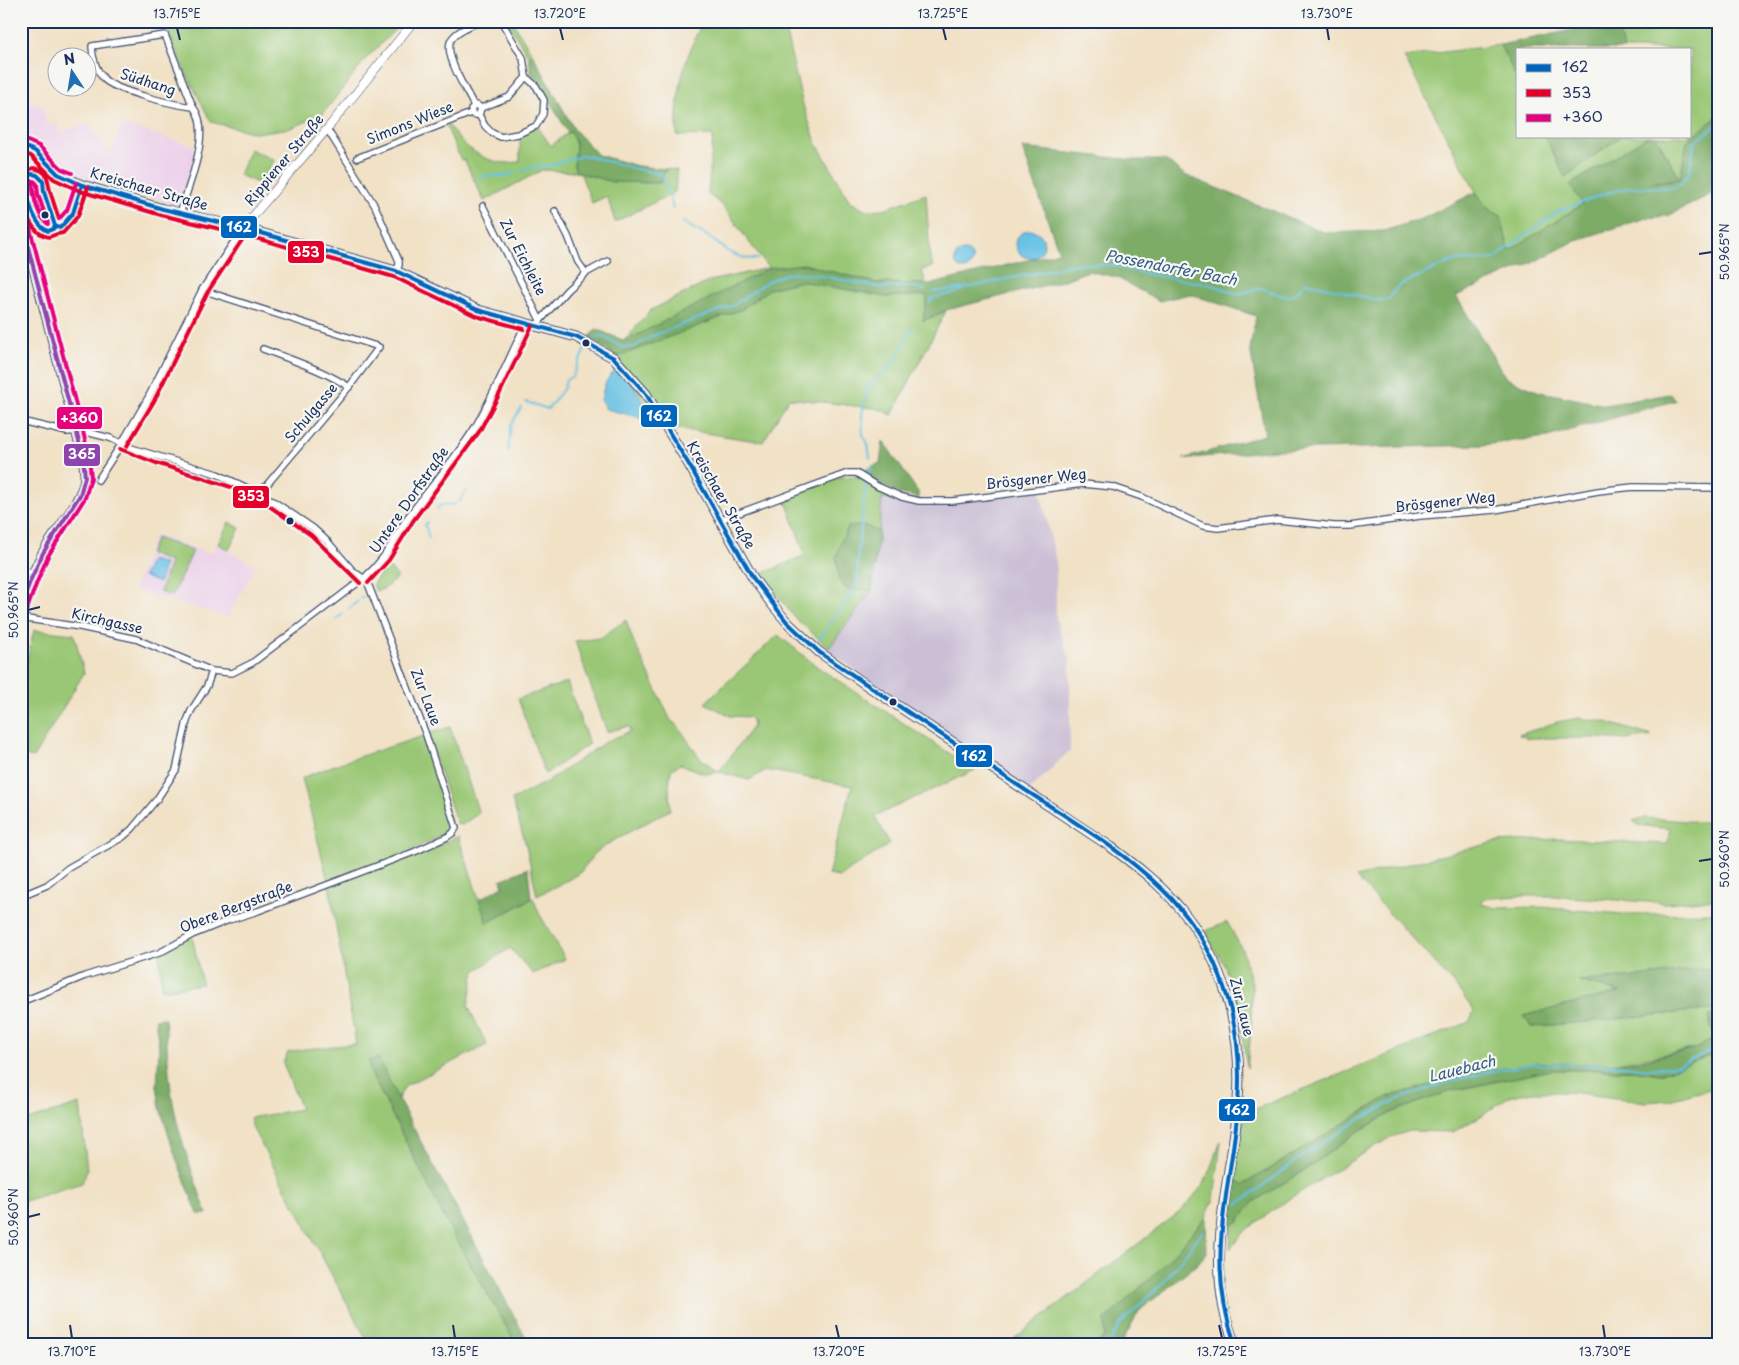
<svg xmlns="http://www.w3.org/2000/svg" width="1739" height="1365" viewBox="0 0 1739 1365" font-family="'Playpen Sans',sans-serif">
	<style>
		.built { fill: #ecd1ea }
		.industrial { fill: #cbbfd5 }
		.green { fill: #9ac775; stroke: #5a7b6a }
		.forest { fill: #7bac66; stroke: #4b6e62 }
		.water { fill: #67c2e4; stroke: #4178a1 }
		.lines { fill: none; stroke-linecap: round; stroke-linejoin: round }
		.stream { stroke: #67c2e4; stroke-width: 2 }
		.minor-casing { stroke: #3b4a6d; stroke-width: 8 }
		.tertiary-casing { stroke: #3b4a6d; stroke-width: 9 }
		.secondary-casing { stroke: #3b4a6d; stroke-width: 11 }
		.primary-casing { stroke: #3b4a6d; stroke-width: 11 }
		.minor { stroke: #fff; stroke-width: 5.5 }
		.tertiary { stroke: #fff; stroke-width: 8 }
		.secondary { stroke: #fff; stroke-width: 9 }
		.primary { stroke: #fff; stroke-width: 9 }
		.bus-1-casing { stroke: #f6f6f2; stroke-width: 8 }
		.bus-2-casing { stroke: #f6f6f2; stroke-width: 8 }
		.bus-3-casing { stroke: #f6f6f2; stroke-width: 8 }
		.bus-4-casing { stroke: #f6f6f2; stroke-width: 8 }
		.bus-1 { stroke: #0065bd; stroke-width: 4 }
		.bus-2 { stroke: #e4002b; stroke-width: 4 }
		.bus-3 { stroke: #e5007d; stroke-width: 4 }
		.bus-4 { stroke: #8e44ad; stroke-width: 4 }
		.ticks { fill: none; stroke: #1b2f5e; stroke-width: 2 }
		.bus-dot { fill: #1b2f5e; stroke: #f6f6f2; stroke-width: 2 }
		.labels { text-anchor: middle; stroke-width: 4.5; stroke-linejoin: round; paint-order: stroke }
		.street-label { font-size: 14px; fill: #1b2f5e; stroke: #f6f6f2 }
		.water-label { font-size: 15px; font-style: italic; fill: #325b86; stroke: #f6f6f2 }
		.line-badge { stroke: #f6f6f2; stroke-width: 2 }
		.badge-label { font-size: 14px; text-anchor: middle; font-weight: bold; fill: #fff }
		.neatline { fill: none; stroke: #1b2f5e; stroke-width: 2 }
		.ticks-label { font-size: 12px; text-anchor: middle; fill: #1b2f5e }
	</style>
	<rect width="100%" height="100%" fill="#f6f6f2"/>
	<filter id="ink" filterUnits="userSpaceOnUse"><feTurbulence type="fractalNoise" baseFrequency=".02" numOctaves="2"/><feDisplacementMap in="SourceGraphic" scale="10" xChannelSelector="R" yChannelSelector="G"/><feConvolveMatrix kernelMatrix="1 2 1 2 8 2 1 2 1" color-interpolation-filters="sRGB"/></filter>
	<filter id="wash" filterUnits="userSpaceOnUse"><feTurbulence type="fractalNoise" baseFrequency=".0096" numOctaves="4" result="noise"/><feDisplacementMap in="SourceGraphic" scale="20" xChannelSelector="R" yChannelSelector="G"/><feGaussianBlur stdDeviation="1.12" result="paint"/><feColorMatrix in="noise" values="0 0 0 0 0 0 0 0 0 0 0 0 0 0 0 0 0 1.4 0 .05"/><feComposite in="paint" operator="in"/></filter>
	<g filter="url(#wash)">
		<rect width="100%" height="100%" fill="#f1e1c5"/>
		<g class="built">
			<path d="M29,103L42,105L48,125L57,122L60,132L89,124L111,153L122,124L196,147V152L179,206L84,177L67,170L61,166L48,150L40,144L21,136V105Z"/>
			<path d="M155,535L211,554L216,544L256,566L228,617L133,590Z"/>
		</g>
		<path class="industrial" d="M1040,490L1056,561V619L1070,660V750L1030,790L934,726L827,650L872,590L882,498L953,501Z"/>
		<g class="green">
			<path d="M165,21H209V24L167,29Z"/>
			<path d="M212,21H398V27L364,61L322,115L291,128L256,133L211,122L181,63L168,31L212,27Z"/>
			<path d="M506,21H512L533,55L529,57Z"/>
			<path d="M703,21H783L803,105L816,142L849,200L864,210L884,209L926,194L930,257L933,267L922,270L926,284L876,283L803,264L624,341L651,310L710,281L768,268L723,206L708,194L713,135L677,136C675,94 684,58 703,21Z"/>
			<path d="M1658,21H1718V116L1687,141L1680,179L1656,136H1690V49H1624L1618,35Z"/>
			<path d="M1500,45L1518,80V136H1545L1565,177L1621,136H1648L1570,185L1583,204L1509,251L1501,216L1488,209L1476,192L1404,57Z"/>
			<path d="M449,125C460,147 494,170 520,161V135L537,126L551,146L570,131L576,145L574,166L576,172L542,170L484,201L464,159L461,160L446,126Z"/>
			<path d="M250,149L274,160L262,185L239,175Z"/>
			<path d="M666,169L677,170L675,192L615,222L607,196L592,203L580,172L613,182L659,183Z"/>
			<path d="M801,281L886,297L928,295L923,321L946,311L892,415L880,409L789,398L763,442L666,427L614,358L742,309L769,289Z"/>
			<path d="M854,476L861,478L876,489L900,499L882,498L879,532L866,526L848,590H872L829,648L794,617L762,574L805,555L785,498L840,477Z"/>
			<path d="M229,522L240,528L229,550L218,544Z"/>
			<path d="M156,538L193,551L172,596L160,592L170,562L149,554Z"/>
			<path d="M386,567L390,568L398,577L384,589L376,591L373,584L383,569Z"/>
			<path d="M626,620L633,640L671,721L677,725L700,758L719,772L753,726L752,720L749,717L730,716L705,703L778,635L819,668L975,770L875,816L890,844L839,877L828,875L852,786L766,770L749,780L719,772L706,774L680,764L671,770L669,786L670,810L618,838L596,852L579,874L537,896L526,845L512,800L548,781L607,741L631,731L628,726L607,732L575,641L600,638Z"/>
			<path d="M34,630L74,634L84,673L33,758L21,755V687Z"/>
			<path d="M567,682L589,744L545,774L518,699Z"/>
			<path d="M1579,718L1606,722L1652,736L1626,740L1596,738H1529L1519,735L1557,722Z"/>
			<path d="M450,727L479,813L462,825L457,824L427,734Z"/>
			<path d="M423,736L450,820L449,831L374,870L416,855L458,836L487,923L533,898L539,913L565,959L533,974L510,948L475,971L468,1006L487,1045L405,1086L398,1099L378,1058L370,1071L445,1219L516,1344H369L253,1129L250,1118L301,1109L283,1063L288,1052L305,1049L356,1044L329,885L302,778L340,763Z"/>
			<path d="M1643,818L1718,823V899L1664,903L1554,896H1516L1484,899L1481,904L1497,908L1541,907L1623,914L1718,913V967L1638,977L1581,981L1621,992L1524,1016L1532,1027L1718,1009V1014L1708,1017L1715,1038L1698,1048L1612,1064L1536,1063L1387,1097L1243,1185L1233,1178V1165L1245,1113L1469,1022L1474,1011L1458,989L1356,877L1496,842L1557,839L1666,844L1671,829L1638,825L1633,821Z"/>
			<path d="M1227,922L1242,949L1252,984L1251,1031L1247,1068C1242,1032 1238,994 1222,961C1217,951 1208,942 1206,931Z"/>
			<path d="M192,935L202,984L162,990L159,953Z"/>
			<path d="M1708,1056L1718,1057V1087L1669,1100L1646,1102L1570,1092H1534L1509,1096L1486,1113L1453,1132L1409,1131L1389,1138L1289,1199L1246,1230L1230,1249L1231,1225L1238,1222L1253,1202L1311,1166L1357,1132L1393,1112L1450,1091L1551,1070H1633L1660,1074Z"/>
			<path d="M80,1104L87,1170L82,1183L21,1202V1122Z"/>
			<path d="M1221,1141L1214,1199L1206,1217L1097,1344H1007L1181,1211L1204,1184Z"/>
		</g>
		<g class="forest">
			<path d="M1604,21H1658L1619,35L1624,49H1518V80L1500,45L1592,26Z"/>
			<path d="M533,55L574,129L598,155L637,166L666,169L660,183L613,182L576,172L574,166L576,145L571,132L568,133L542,87L531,73L529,57Z"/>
			<path d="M1718,116V168L1711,173L1715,192L1668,216L1646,218L1577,240L1542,258L1456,296L1506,378L1537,391L1605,405L1670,394L1677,400L1547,437L1482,445L1275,450L1183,459L1265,435L1250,348L1256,316L1190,294L1159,301L1116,277L1088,271L1062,281L946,310L923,321L927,295L886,297L801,281L769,289L742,309L617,357L589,338L596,329L625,341L769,268L803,264L876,283L933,284L1059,252L1022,148L1134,160H1165L1185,175L1326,233L1384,231L1424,218L1476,192L1488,209L1501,216L1509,251L1583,204L1570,185L1648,136H1656L1679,178L1650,183L1680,179L1687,141Z"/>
			<path d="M1545,136H1621L1565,177Z"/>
			<path d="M883,441L918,492L919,498L898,493L864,475L867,469L880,463Z"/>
			<path d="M849,526H866L879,532L872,590H848L839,581L836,557L842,539Z"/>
			<path d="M528,868L531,899L487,923L479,900L503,886L501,880Z"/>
			<path d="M1718,967V1009L1532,1027L1523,1016L1620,992L1579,981L1638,977Z"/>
			<path d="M1718,1014V1057L1708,1056L1660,1074L1633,1070H1551L1450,1091L1393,1112L1357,1132L1311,1166L1253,1202L1238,1222L1231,1225L1233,1178L1243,1185L1387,1097L1473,1073L1536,1063L1612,1064L1638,1061L1698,1048L1715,1038L1708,1016Z"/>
			<path d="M165,1018C167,1042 168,1067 171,1091C177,1133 193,1174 207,1214H198L176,1158L160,1108L157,1086L159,1048L155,1019Z"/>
			<path d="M378,1058L398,1099L529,1344H516L445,1219L370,1071L369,1061Z"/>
			<path d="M1206,1217L1207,1253L1195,1266L1139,1311L1121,1344H1097L1105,1336V1320L1162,1267Z"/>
		</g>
		<g class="water">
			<circle cx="1030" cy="244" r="14"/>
			<circle cx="964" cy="260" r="9"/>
			<path d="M618,369L635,388L653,418L645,419L606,409L601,401C604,386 605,378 618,369Z"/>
			<path d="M151,560L164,564L159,583L143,576Z"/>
		</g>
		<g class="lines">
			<g class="stream">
				<path d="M521,171L539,166H547L584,155L633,168L660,174L663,175L673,208"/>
				<path d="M479,176H503L515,173"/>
				<path d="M683,222C690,227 697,230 704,234C723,246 733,260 758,259"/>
				<path d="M933,292L966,288L1076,264L1112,265L1142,273L1212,285L1238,294L1261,288L1286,297L1292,295L1299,290L1305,282L1377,300H1389L1394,291L1400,285L1436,268L1453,261L1494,259L1525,235L1559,211L1610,192L1633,187L1673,188L1680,184L1689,174L1694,143L1718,124"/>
				<path d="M930,302L932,298L955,293L964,289"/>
				<path d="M595,338L602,336L622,347H634L652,336L734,305L768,281L785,274L795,273L822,276L883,288L912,286L924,290"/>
				<path d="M526,402L548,409L564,388L566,380L573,376C576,366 582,357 586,347"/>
				<path d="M508,452L511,425L521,408"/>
				<path d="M870,458L868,444L863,435L862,415L865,397L871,383L885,373L901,351L906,338L913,328"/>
				<path d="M868,474L872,466"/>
				<path d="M459,502L466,491"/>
				<path d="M437,509L441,505L455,504"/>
				<path d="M427,522L425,525L429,538"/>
				<path d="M361,598L363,597"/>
				<path d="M349,609L358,601"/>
				<path d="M339,617L344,613"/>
				<path d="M336,620L339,618"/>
				<path d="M820,638L844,605L857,584L858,553L866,482"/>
				<path d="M1238,1204L1303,1156L1362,1118L1394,1101L1441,1084L1487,1072L1533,1064L1613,1065L1648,1069L1678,1066L1718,1047"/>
				<path d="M1109,1344L1120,1324L1164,1282L1203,1231"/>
			</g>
		</g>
	</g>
	<g filter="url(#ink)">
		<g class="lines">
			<g class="minor-casing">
				<g id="minor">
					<path d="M474,106L471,109L473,115H479L481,108L477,105L474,106C467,91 443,55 451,40C457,30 471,26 481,21"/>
					<path d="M481,108L509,97L526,77"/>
					<path d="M479,115L485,126L492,133L501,137L518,134L536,126L543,114L544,100L536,86L526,77L523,58L501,21"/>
					<path d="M327,129L375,206L399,261V265L396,271"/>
					<path d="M357,158L471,113"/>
					<path d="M483,206L540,320"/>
					<path d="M555,211L568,236L578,262L586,273"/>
					<path d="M180,213C188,187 213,130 193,107L165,35L92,46C92,57 96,70 104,79C115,91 175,105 193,107"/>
					<path d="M202,290L379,347L349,387L260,493"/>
					<path d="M539,322L567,290L586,273L608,261"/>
					<path d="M263,349C292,360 323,370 349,387"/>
					<path d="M21,421L67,432L77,431"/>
					<path d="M98,480L122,443L148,398L202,290L243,228"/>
					<path d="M720,520L848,473H856L877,486L902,497L919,501H953L1083,484L1113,487L1142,497L1203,526L1218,528L1278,520L1334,526H1350L1420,516L1495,510L1598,491L1633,487L1718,488"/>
					<path d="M21,571L33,574"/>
					<path d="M21,618L80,627L136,639L212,671L232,673L252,663L364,578C387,558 392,541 408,517C430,488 454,460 474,429C494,395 509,358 526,323"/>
					<path d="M21,896L47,885L68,868L123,837L132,829L157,799L176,770L187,721L191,711L207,686L212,671"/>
					<path d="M21,1002L85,976L159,953L192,935L229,920L258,911L414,852L447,837L453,833L456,828L426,735L367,581L353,571L329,543L313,528L267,497L217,474L131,448L110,438L86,432"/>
				</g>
			</g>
			<g class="tertiary-casing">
				<path id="tertiary" d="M243,228L327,129L414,21"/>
			</g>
			<g class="secondary-casing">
				<path id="secondary" d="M21,145L35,151L58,174L82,185L163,209L243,228L396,271L478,310L576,337L614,358L646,394L691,468L753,578L772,604L787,622L819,652L868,686L1111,847C1135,865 1160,884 1179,907C1225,960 1243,1033 1238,1101C1237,1126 1232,1151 1228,1176C1219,1232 1212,1291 1235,1344"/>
			</g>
			<g class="primary-casing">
				<path id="primary" d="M21,219L83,457C84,464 85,470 85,477C84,499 54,533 43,553C34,570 27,588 21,607"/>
			</g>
			<use href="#minor" class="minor"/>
			<use href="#tertiary" class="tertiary"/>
			<use href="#secondary" class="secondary"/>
			<use href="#primary" class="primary"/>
			<g class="bus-1-casing">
				<g id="bus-1">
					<path d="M21,145L35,151L58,174L82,185L163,209L243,228L396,271L478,310L576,337L614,358L646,394L691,468L753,578L787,622L819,652C883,696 948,739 1013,782C1064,816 1119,847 1163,890C1213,938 1239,1008 1239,1077C1239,1172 1200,1248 1235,1344"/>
					<path d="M32,174L37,175L43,181L44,192L55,226L53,229L48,231C33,225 25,193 26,178Z"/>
					<path d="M55,226L60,228L73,213L82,185"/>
				</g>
			</g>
			<g class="bus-2-casing">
				<g id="bus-2">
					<path d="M21,152L31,156L54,179L80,191L161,215L241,234L394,277L476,316L524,329"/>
					<path d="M21,174L33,168C49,171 47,178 50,191C53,201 56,210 59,219"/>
					<path d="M21,194C25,210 30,234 49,237L57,234L63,233L78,216L88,187"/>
					<path d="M127,446L154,401L207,293L248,231"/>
					<path d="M120,449L156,463L231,487L265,503L311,535L360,583"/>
					<path d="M368,583L389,560L413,521L479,432L500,393L532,326"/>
				</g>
			</g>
			<g class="bus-3-casing">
				<g id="bus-3">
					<path d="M23,139L39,146L62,169L72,173"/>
					<path d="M32,181H34L37,184L38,194L48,224C37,215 33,195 32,181Z"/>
					<path d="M59,219L67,210L76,183"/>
					<path d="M27,609L37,582L48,556L85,498L91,478L89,455L27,217"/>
				</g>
			</g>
			<g class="bus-4-casing">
				<path id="bus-4" d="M21,220L83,457L85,477L80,495L43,553L31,579L21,606"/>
			</g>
			<use href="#bus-1" class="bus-1"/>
			<use href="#bus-2" class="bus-2"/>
			<use href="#bus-3" class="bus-3"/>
			<use href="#bus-4" class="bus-4"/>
		</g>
	</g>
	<path class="ticks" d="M177,28L180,40M560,28L563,40M943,28L946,40M1327,28L1329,40M1699,254L1712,252M28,610L40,607M1699,861L1712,859M28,1217L40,1214M70,1325L72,1338M453,1325L455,1338M836,1325L839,1338M1219,1325L1222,1338M1603,1325L1605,1338"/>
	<g class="bus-dot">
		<circle cx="45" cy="215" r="4.5"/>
		<circle cx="586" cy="343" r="4.5"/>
		<circle cx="290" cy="521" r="4.5"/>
		<circle cx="893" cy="702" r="4.5"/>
	</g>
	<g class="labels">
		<g class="street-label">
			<text transform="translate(148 82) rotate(18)" y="5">Südhang</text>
			<text transform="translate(410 123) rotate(-22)" y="5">Simons Wiese</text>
			<text transform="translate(284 160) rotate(-50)" y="5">Rippiener Straße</text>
			<text transform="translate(149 189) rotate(16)" y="5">Kreischaer Straße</text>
			<text transform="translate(523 257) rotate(63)" y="5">Zur Eichleite</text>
			<text transform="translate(311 413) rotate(-50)" y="5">Schulgasse</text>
			<text transform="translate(1036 479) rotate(-6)" y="5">Brösgener Weg</text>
			<text transform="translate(721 495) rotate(60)" y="5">Kreischaer Straße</text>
			<text transform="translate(409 500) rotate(-55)" y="5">Untere Dorfstraße</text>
			<text transform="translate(1445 502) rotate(-6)" y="5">Brösgener Weg</text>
			<text transform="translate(107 621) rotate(13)" y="5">Kirchgasse</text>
			<text transform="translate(426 697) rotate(69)" y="5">Zur Laue</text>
			<text transform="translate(236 907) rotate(-21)" y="5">Obere Bergstraße</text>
			<text transform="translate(1242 1007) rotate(76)" y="5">Zur Laue</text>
		</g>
		<g class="water-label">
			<text transform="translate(1171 268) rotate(11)" y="5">Possendorfer Bach</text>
			<text transform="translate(1462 1069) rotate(-14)" y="5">Lauebach</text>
		</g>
	</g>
	<g class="line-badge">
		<rect x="220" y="215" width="38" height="24" rx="5" fill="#0065bd"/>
		<rect x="287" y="240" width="38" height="24" rx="5" fill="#e4002b"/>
		<rect x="640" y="404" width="38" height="24" rx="5" fill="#0065bd"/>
		<rect x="56" y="406" width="47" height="24" rx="5" fill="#e5007d"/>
		<rect x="63" y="443" width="38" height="24" rx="5" fill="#8e44ad"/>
		<rect x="232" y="485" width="38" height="24" rx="5" fill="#e4002b"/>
		<rect x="955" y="744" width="38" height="24" rx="5" fill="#0065bd"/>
		<rect x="1218" y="1098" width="38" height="24" rx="5" fill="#0065bd"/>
	</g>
	<g class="badge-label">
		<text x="239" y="232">162</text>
		<text x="306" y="257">353</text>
		<text x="659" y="421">162</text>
		<text x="79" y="423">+360</text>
		<text x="82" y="459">365</text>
		<text x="251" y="501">353</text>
		<text x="974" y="761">162</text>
		<text x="1237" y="1115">162</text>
	</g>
	<rect width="1739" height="1365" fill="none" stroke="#f6f6f2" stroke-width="55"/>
	<rect x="1516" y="48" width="175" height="90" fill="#f6f6f2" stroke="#9ea6b7"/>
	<rect x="1526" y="64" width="25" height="8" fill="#0065bd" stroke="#9ea6b7"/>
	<text x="1562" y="72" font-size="15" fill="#1b2f5e">162</text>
	<rect x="1526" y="89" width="25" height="8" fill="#e4002b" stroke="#9ea6b7"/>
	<text x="1562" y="98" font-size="15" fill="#1b2f5e">353</text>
	<rect x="1526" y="114" width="25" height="8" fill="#e5007d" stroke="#9ea6b7"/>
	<text x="1562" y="122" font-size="15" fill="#1b2f5e">+360</text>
	<g transform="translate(72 72) rotate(348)"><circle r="24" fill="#f6f6f2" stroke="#9ea6b7"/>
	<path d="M0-4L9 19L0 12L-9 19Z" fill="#1f6fb2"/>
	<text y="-8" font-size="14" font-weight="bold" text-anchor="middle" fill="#1b2f5e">N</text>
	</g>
	<rect x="28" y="28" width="1684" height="1310" class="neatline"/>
	<g class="ticks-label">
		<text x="177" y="18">13.715°E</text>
		<text x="560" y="18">13.720°E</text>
		<text x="943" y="18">13.725°E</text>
		<text x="1327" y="18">13.730°E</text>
		<text transform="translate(1725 252) rotate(-90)" y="4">50.965°N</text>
		<text transform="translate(14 610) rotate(-90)" y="4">50.965°N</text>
		<text transform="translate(1725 859) rotate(-90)" y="4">50.960°N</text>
		<text transform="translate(14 1217) rotate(-90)" y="4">50.960°N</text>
		<text x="72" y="1356">13.710°E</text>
		<text x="455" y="1356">13.715°E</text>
		<text x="839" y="1356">13.720°E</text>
		<text x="1222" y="1356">13.725°E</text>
		<text x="1605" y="1356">13.730°E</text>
	</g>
</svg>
